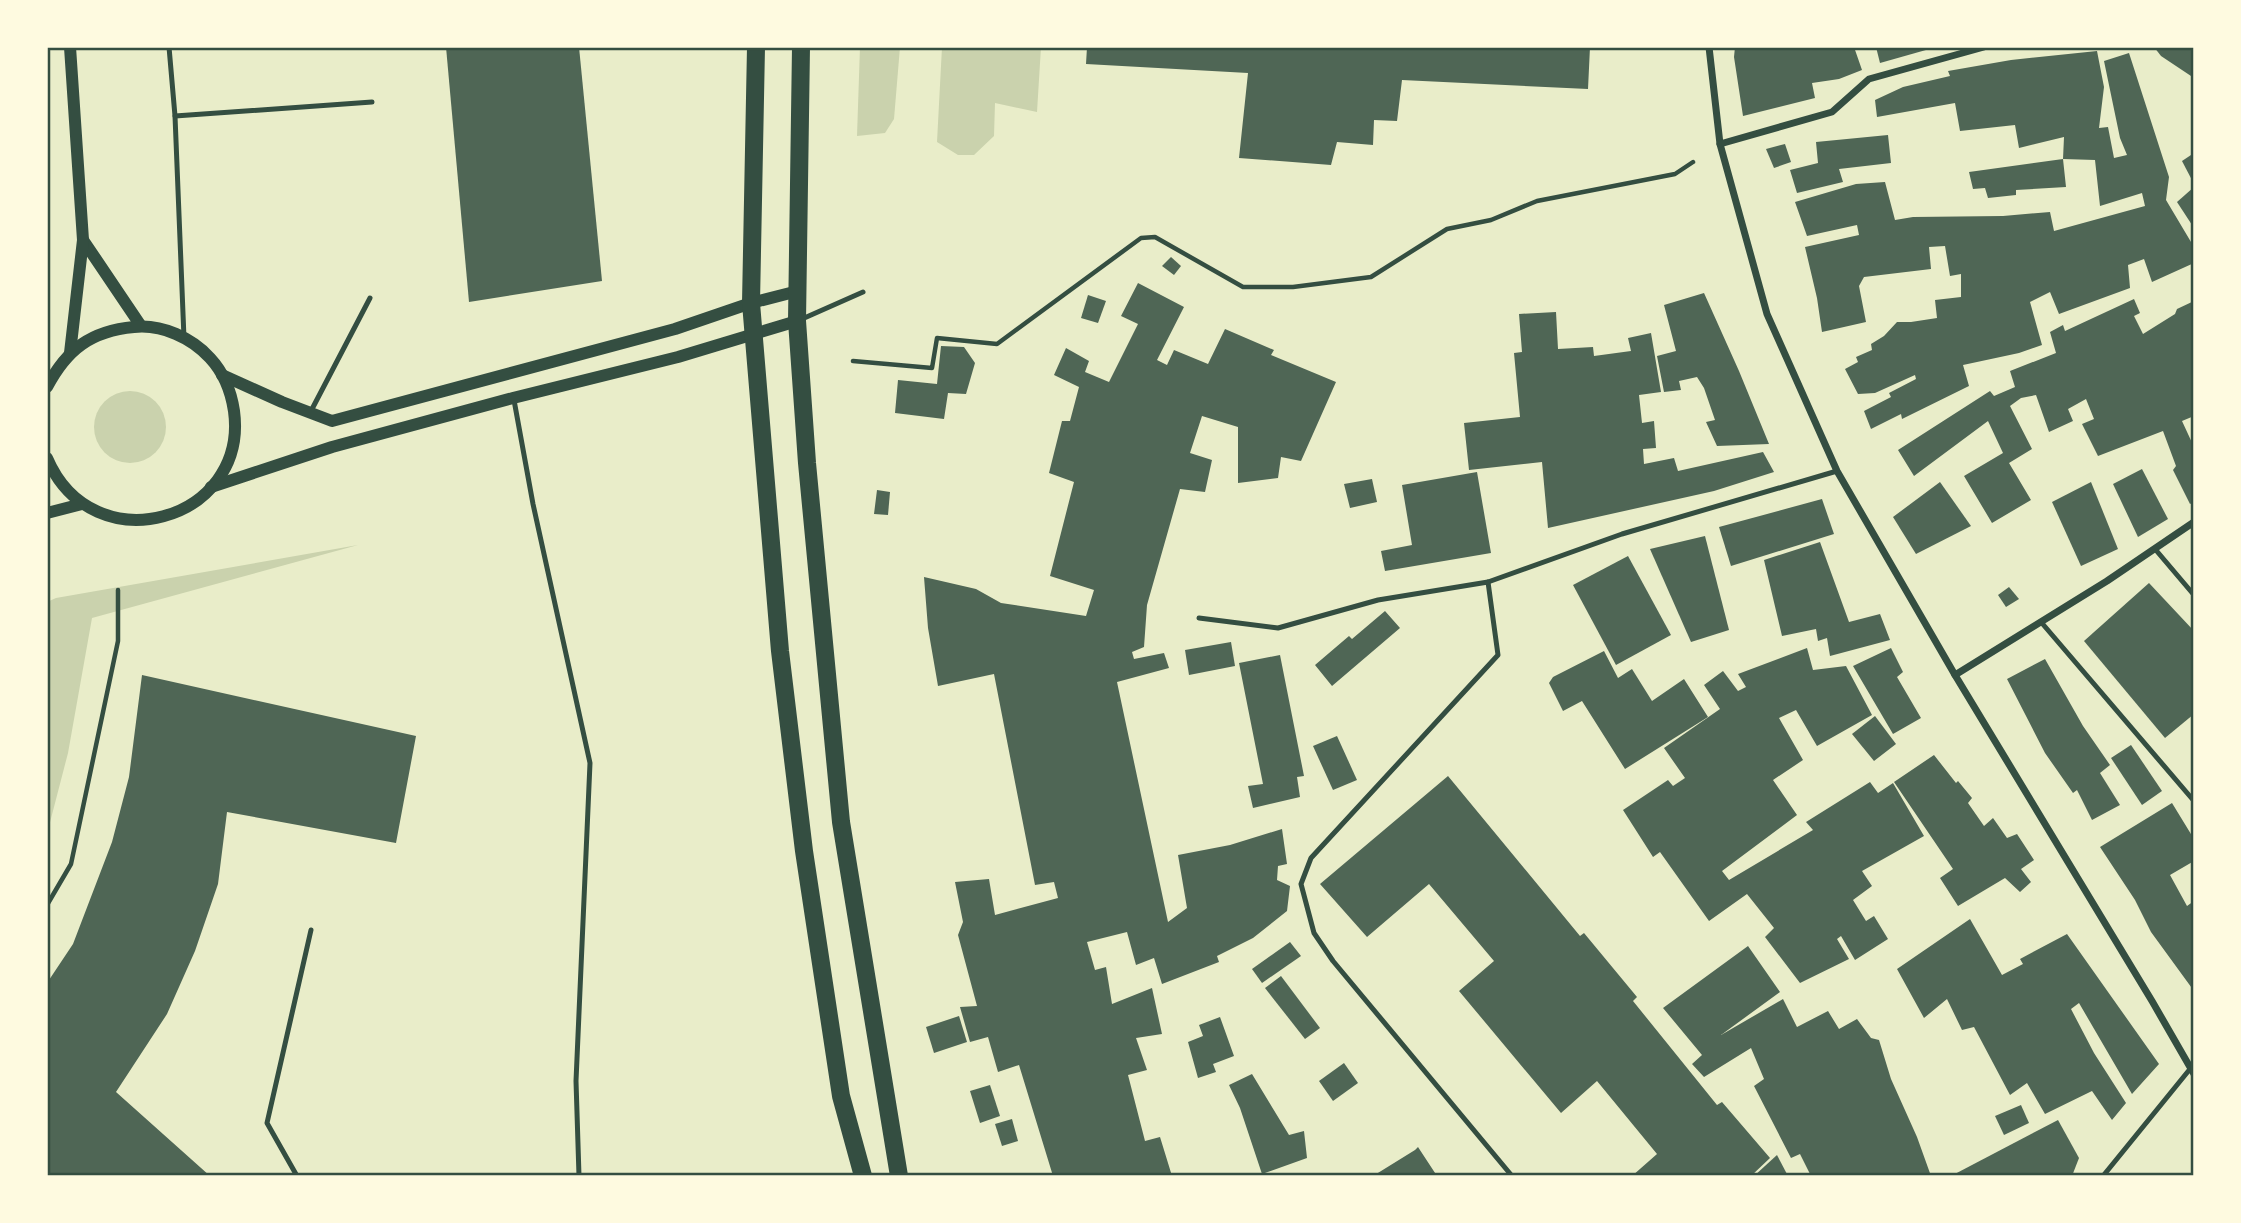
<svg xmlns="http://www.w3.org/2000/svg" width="2241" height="1223" viewBox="0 0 2241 1223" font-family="'Source Serif 4',serif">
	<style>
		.green { fill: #cad2ad }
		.building { fill: #4f6655 }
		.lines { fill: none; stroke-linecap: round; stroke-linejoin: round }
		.path { stroke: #344e41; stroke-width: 4.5 }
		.service { stroke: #344e41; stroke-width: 5 }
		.minor { stroke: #344e41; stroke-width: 7 }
		.tertiary { stroke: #344e41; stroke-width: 12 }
		.primary { stroke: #344e41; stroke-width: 18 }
		.neatline { fill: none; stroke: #344e41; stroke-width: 2.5 }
	</style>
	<rect width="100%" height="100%" fill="#e9edc9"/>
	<g class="green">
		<path d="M860,47H900L894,119L885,133L857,136Z"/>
		<path d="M942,47H1041L1037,112L995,103L994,136L974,155H958L937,142Z"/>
		<circle cx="130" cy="427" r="36"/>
		<path d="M358,545L92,618L68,753L47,834V602L56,598Z"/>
	</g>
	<g class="building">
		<path d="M446,47H579L602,281L469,302Z"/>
		<path d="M1087,47H1590L1588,89L1402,80L1397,121L1374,120L1373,145L1337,142L1331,165L1239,158L1248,73L1086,64Z"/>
		<path d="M1735,47H1854L1862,70L1839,79L1812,83L1815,98L1743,116L1734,57Z"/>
		<path d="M1876,47H1933V48L1880,63Z"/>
		<path d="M2154,47H2194V78L2161,56Z"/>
		<path d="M2097,51L2104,87L2099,128L2108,127L2114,158L2127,155L2120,138L2104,61L2129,53L2169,177L2166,200L2194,247V263L2152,282L2144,259L2128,265L2130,288L2059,314L2050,292L2030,302L2042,345L2019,353L1963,365L1969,386L1902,419L1901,414L1871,429L1864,411L1891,397L1889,393L1916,379L1915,375L1875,393L1858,394L1845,369L1858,362L1856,357L1872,350L1871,344L1884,336L1897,322H1911L1937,318L1935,300L1961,297V274L1950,276L1945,246L1929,247L1931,269L1864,277L1859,286L1866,322L1822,332L1817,298L1805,247L1859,235L1857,225L1807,236L1795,202L1856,184L1885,182L1895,220L1913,217L2003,216L2050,212L2054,231L2145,206L2142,193L2100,206L2095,160L2063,159L2064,137L2019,148L2015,125L1960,131L1955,103L1877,117L1875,100L1903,87L1950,76L1948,71L2011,60Z"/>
		<path d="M1888,135L1891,163L1839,169L1843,182L1797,193L1790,170L1818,163L1816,142Z"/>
		<path d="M1785,144L1791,162L1774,168L1766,149Z"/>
		<path d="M2194,153V184L2182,161Z"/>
		<path d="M2063,159L2066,187L2016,190V195L1988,198L1985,188L1973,189L1969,172Z"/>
		<path d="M2194,187V228L2177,202Z"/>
		<path d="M1171,257L1181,266L1174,275L1162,266Z"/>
		<path d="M1138,283L1184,307L1157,360L1167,365L1174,350L1208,364L1225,329L1274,350L1271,355L1336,382L1301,461L1281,457L1278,478L1238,483V427L1202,416L1190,453L1212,460L1205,492L1180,489L1147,605L1144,647L1132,652L1134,659L1164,653L1169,668L1117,682L1168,922L1187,908L1178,855L1230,845L1282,829L1287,864L1278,866L1277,880L1290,886L1287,911L1253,938L1217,956L1219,962L1162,984L1154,958L1136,965L1127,932L1087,942L1095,970L1106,967L1112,1004L1152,988L1162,1034L1136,1038L1147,1070L1128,1075L1145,1141L1160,1137L1172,1176H1053L1019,1065L998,1072L988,1037L970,1042L960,1007L977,1006L958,935L963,922L955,882L989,879L995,915L1058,898L1054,882L1035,885L994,674L938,686L928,628L924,577L976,589L1001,603L1086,616L1094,590L1050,576L1074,482L1049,473L1062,421H1070L1079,387L1054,375L1066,348L1089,361L1085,372L1109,382L1138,324L1121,316Z"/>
		<path d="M1704,293L1739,371L1769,444L1717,446L1706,422L1715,420L1704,388L1697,377L1679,381L1681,390L1664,392L1657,356L1676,351L1664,305Z"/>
		<path d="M1088,295L1106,301L1098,323L1081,318Z"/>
		<path d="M2134,299L2140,313L2134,316L2143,334L2175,314L2177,309L2194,301V416L2182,421L2194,447V502L2190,504L2173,470L2176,466L2163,431L2098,456L2082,424L2094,419L2086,399L2068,409L2073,421L2049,432L2036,395L2021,398L2010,406L2032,449L2009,463L2031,500L1992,523L1964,476L2003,453L1988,421L1914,476L1898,450L1990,391L1994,396L2015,387L2010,371L2056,353L2050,332L2063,325L2065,331Z"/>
		<path d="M1556,312L1558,349L1593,347L1594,356L1631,351L1628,338L1651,333L1661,392L1639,395L1642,423L1654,421L1656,448L1643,449L1644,464L1674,458L1678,471L1763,452L1774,472L1714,491L1548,528L1542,462L1469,470L1464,423L1520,417L1514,353L1522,352L1519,314Z"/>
		<path d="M941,346L964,347L975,363L966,394L948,393L944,419L895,413L898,380L937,384Z"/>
		<path d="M2142,469L2168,519L2138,537L2113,484Z"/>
		<path d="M1477,472L1491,553L1385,571L1381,551L1412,545L1402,485Z"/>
		<path d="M1372,479L1377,502L1350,508L1344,484Z"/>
		<path d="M1940,482L1971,526L1916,554L1893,517Z"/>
		<path d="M2091,482L2118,549L2081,566L2052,502Z"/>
		<path d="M877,490L890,492L888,515L874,514Z"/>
		<path d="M1822,499L1834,534L1731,566L1719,527Z"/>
		<path d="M1705,536L1729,630L1691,642L1650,549Z"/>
		<path d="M1820,542L1849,622L1880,614L1890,640L1830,656L1827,638L1818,641L1816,629L1782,636L1764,560Z"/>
		<path d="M1628,556L1671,635L1616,665L1573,585Z"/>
		<path d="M2149,583L2194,631V714L2165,738L2084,641Z"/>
		<path d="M2009,587L2019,599L2006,607L1998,595Z"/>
		<path d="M1385,611L1400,628L1332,686L1315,665L1349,636L1352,639Z"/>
		<path d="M1231,642L1235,666L1189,675L1185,650Z"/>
		<path d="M1807,648L1813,670L1846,666L1872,715L1817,746L1796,710L1779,718L1803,760L1773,780L1797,815L1722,871L1729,880L1813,830L1806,822L1870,782L1878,793L1893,783L1924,836L1862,871L1872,886L1853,900L1866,921L1874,916L1888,939L1855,960L1841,936L1837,939L1849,959L1800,983L1765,937L1774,928L1747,894L1709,921L1660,852L1653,857L1623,810L1668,780L1673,786L1685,778L1664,748L1720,709L1704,685L1723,671L1738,691L1746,687L1738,674Z"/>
		<path d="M1891,648L1903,672L1897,677L1921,718L1893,734L1853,666Z"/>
		<path d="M1604,651L1618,678L1632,669L1652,701L1684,679L1708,717L1625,769L1582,701L1563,711L1549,683L1553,677Z"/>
		<path d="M1280,655L1304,776L1297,777L1300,797L1253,808L1248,786L1263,784L1239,663Z"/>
		<path d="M2045,659L2083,726L2110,765L2100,773L2120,805L2092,820L2077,790L2073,793L2045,753L2007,679Z"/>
		<path d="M142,675L416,736L396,843L227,812L218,884L195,951L167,1014L116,1092L210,1176H47V983L73,944L112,842L129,777Z"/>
		<path d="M1875,716L1896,744L1874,761L1852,734Z"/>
		<path d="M1337,736L1357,780L1333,790L1313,746Z"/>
		<path d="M2131,745L2162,791L2142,805L2111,758Z"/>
		<path d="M1934,755L1956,783L1958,781L1972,798L1968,803L1984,826L1993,818L2007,838L2017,834L2034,860L2021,869L2031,882L2020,892L2005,878L1958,906L1940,878L1953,869L1894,782Z"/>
		<path d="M1448,776L1580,936L1584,933L1637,997L1633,1001L1717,1105L1722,1102L1770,1158L1751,1176H1632L1657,1154L1597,1081L1561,1113L1459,991L1494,961L1429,884L1367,937L1320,884Z"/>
		<path d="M2172,803L2194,839V861L2170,875L2187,906L2194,901V991L2151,932L2135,900L2100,847Z"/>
		<path d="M1970,919L2002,975L2023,964L2020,959L2067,934L2159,1064L2132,1094L2079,1003L2071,1009L2094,1053L2126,1103L2112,1120L2092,1091L2045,1114L2027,1083L2010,1095L1974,1027L1962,1030L1947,999L1924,1018L1897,969Z"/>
		<path d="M1290,942L1301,956L1262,983L1252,969Z"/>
		<path d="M1748,946L1780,992L1721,1035L1783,999L1797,1027L1828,1011L1839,1029L1857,1019L1871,1038L1879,1040L1891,1079L1917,1137L1931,1176H1811L1800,1154L1791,1158L1754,1086L1764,1079L1751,1048L1704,1077L1692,1064L1702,1055L1663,1008Z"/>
		<path d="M1281,976L1320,1028L1305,1039L1265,988Z"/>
		<path d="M959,1016L967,1042L934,1053L926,1027Z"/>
		<path d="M1220,1017L1234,1056L1213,1064L1216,1072L1198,1078L1188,1042L1203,1036L1199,1025Z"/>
		<path d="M1344,1063L1358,1083L1333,1101L1319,1081Z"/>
		<path d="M1252,1074L1289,1135L1304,1131L1307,1158L1262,1174L1240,1108L1229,1085Z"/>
		<path d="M990,1085L1000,1116L980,1123L970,1091Z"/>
		<path d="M2021,1105L2029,1123L2004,1135L1995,1116Z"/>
		<path d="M1012,1119L1018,1141L1002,1146L995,1124Z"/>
		<path d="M2058,1120L2079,1158L2072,1176H1951Z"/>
		<path d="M1418,1147L1437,1176H1373L1415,1150Z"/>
		<path d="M1777,1155L1788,1176H1754Z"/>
	</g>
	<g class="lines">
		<g class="path">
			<path d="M853,361L932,368L937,338L997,344L1141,238L1155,237L1243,287H1293L1371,277L1447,229L1491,220L1537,201L1675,174L1693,162"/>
			<path d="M47,905L71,864L118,641V590"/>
		</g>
		<g class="service">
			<path d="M169,47L175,116L184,338"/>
			<path d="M175,116L372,102"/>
			<path d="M802,319L863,292"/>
			<path d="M514,400L533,504L590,763L576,1081L579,1176"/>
			<path d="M311,411L370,298"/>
			<path d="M2155,549L2194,595"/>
			<path d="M1488,582L1498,655L1311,858L1301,884L1314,933L1333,961L1512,1176"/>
			<path d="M1199,618L1278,628L1378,600L1488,582L1622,534L1837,471"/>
			<path d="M2041,622L2194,801"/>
			<path d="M297,1176L267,1123L311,930"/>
			<path d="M2103,1176L2190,1069"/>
		</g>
		<g class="minor">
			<path d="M1709,47L1720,144L1767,314L1837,471L1955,675L2152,1001L2194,1074"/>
			<path d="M1720,144L1832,112L1869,79L1984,47"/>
			<path d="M1955,675L2107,581L2194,522"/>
		</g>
		<g class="tertiary">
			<path d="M83,240L141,326"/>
			<path d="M70,353L83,240L70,47"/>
			<path d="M222,375L282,402L332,421L675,329L751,303L798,291"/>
			<path d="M47,387C67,349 91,331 134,327C162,324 192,338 210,358C224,373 231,391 234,411C249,521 93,566 47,458"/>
			<path d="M211,487L332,447L513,398L678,357L797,321"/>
			<path d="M47,513L82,504"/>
		</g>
		<g class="primary">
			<path d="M756,47L751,303L780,651L804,851L841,1096L863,1176"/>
			<path d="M801,47L797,321L807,463L841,822L899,1176"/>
		</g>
	</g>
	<rect width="2241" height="1223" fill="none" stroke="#fefae0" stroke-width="98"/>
	<rect x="49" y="49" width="2143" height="1125" class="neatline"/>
</svg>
